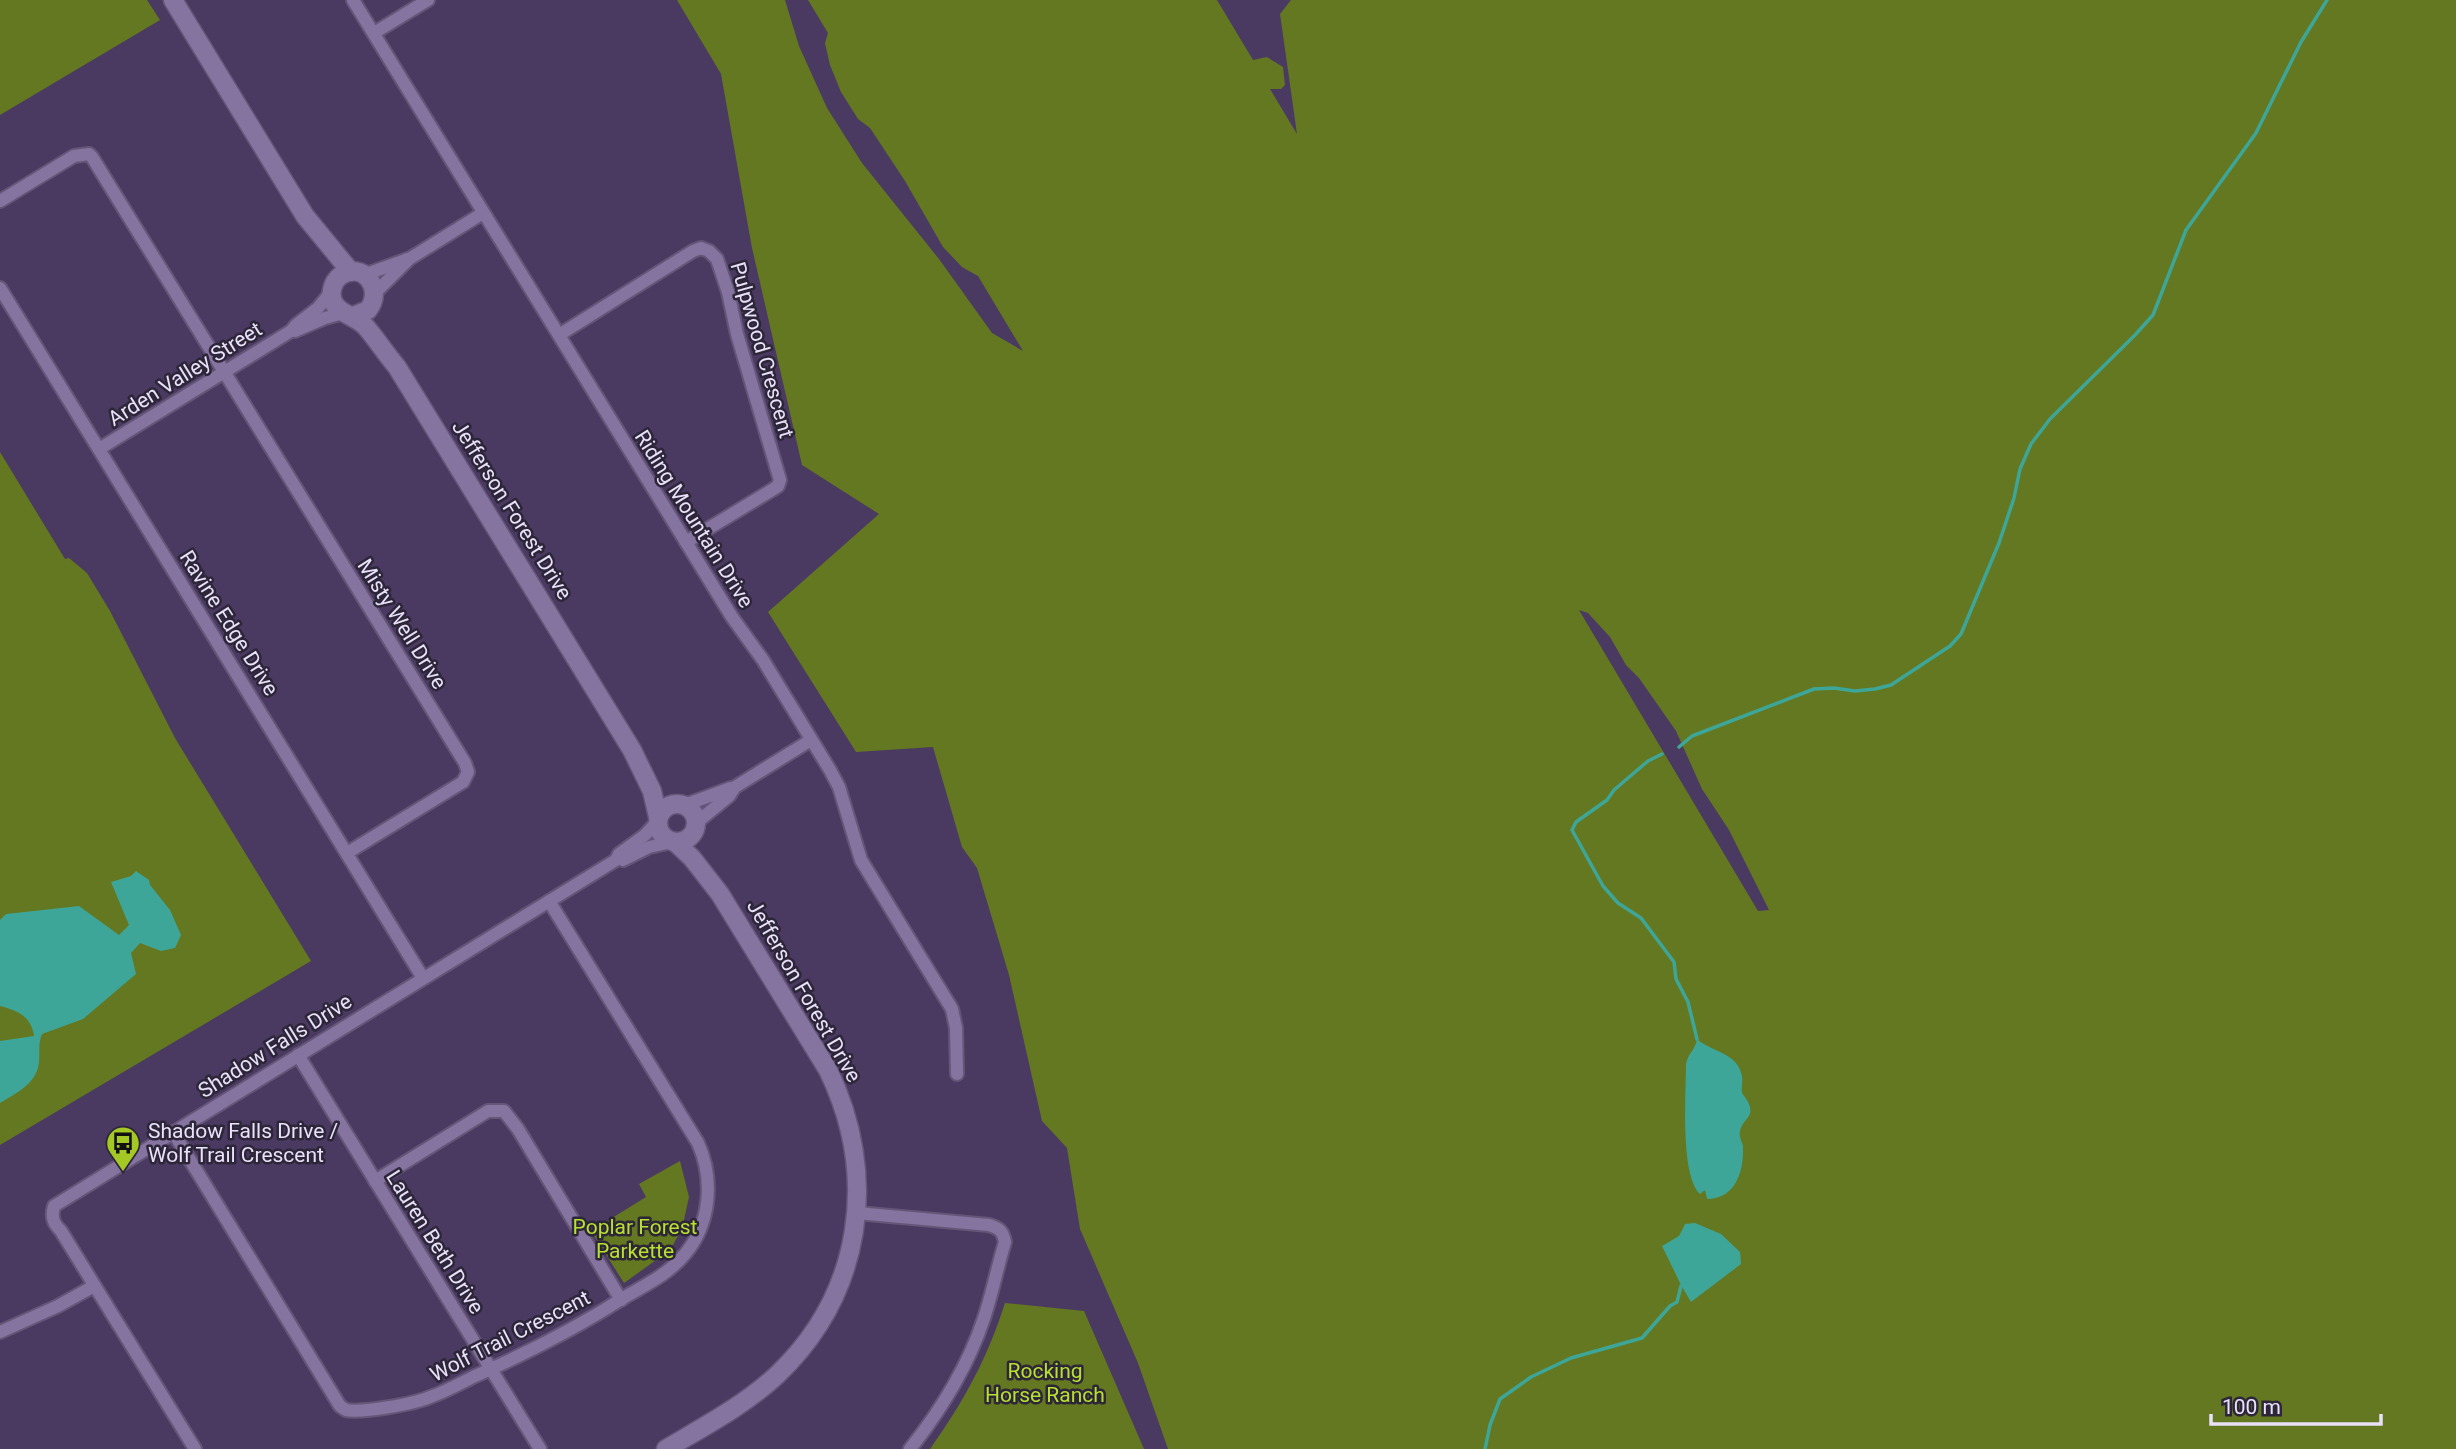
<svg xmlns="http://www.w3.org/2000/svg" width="2456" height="1449" viewBox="0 0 2456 1449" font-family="Roboto,sans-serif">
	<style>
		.green { fill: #637820; fill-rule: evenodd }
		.water { fill: #3ea698 }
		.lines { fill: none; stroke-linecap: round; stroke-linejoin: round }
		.stream { stroke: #3ea698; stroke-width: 3.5 }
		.street-casing { stroke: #655678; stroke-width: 16 }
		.secondary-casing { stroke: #655678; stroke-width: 21 }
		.street { stroke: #8574a0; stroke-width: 12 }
		.secondary { stroke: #8574a0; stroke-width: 18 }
		.labels { text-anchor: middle; stroke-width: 5; stroke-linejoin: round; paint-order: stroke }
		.street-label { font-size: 21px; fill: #e9e0f9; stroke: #2d2638 }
		.poi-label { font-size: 21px; fill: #e9e0f9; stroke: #2d2638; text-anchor: start }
		.park-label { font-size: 21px; fill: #b8e02f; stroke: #2d2638 }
	</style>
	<rect width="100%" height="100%" fill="#4a3a62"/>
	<g class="green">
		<path d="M0,0H147L160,20L0,115Z"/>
		<path d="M677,0H785L799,46L827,108L862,163L939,259L992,333L1023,351L978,276L962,267L943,247L905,181L870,128L858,119L841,92L830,65L825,43L828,33L808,0H1217L1253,60L1267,57L1283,67L1285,85L1281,89H1270L1297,134L1280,14L1291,0H2456V1449H1168L1138,1363L1080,1229L1067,1148L1042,1121L1009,975L977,868L962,847L933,747L856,752L768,612L879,514L802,465L752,248L721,74ZM1579,610L1588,613L1610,637L1626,665L1639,678L1676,731L1702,789L1729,830L1769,910L1758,911Z"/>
		<path d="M0,452L65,559L69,558L87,573L110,611L175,738L311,961L0,1145Z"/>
		<path d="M680,1161L689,1197L682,1229L670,1250L624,1283L591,1231L646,1197L639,1184Z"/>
		<path d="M1005,1303L1084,1311L1144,1449H930C964,1401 987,1359 1005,1303Z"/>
	</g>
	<g class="water">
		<path d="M136,871L149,880L150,885L170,910L181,935L175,948L161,951L140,943L131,953L136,974L83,1019L42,1034C38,1044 40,1051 39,1062C37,1084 16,1093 0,1103V1041L34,1036C31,1016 18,1011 0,1006V920L6,914L79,906L119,935L129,925L111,882L131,876Z"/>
		<path d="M1697,1039C1713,1053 1737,1052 1742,1076C1743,1082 1741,1087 1742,1093C1763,1120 1738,1116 1740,1137C1741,1141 1743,1144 1743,1147C1744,1172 1735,1199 1707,1199L1705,1190L1700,1194C1680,1175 1686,1092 1686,1064C1688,1053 1696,1049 1697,1039Z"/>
		<path d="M1695,1223L1721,1234L1740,1252L1741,1264L1691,1302L1681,1285L1662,1246L1679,1236L1685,1224Z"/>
	</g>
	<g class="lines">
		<g class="stream">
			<path d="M1679,747L1692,736L1814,689L1834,688L1855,691L1875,689L1891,685L1950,646L1961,634L1999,543L2014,498L2020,469L2031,444L2050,419L2135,335L2153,315L2186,230L2256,133L2301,42L2327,0"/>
			<path d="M1662,754L1648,761L1614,790L1607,800L1576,822L1572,830L1603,886L1618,903L1641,918L1674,962L1676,979L1688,1002L1697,1039"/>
			<path d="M1485,1449L1490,1425L1500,1399L1531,1377L1571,1358L1642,1338L1670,1306L1677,1302L1681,1286"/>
		</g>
		<g class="street-casing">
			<g id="street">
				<path d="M353,0L732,617L763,660L830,770L839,787L861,860L952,1009L956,1028L957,1074"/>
				<path d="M374,33L428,0"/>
				<path d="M0,201L74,156L89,154L92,157L465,763L468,772L463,782L347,853"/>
				<path d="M364,275L408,259"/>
				<path d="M0,288L423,978"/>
				<path d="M375,293L409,259L483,213"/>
				<path d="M295,331L325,318L343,313"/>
				<path d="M559,335L693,251L701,248L709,251L717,259L728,292L737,334L780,480L778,486L772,490L686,542"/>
				<path d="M99,449L291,331L296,325L318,308L331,292"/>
				<path d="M685,805L731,788"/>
				<path d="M696,823L729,796L735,787L811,740"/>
				<path d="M623,860L649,847L672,842"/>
				<path d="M298,1055L540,1449"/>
				<path d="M173,1132L340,1406L346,1410C363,1413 414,1404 430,1397C445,1392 459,1384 473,1377C525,1354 573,1330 620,1300C643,1286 668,1275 685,1254C711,1223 714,1179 698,1143L549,901"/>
				<path d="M375,1181L488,1111H504L518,1129L621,1300"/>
				<path d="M857,1213L989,1225C999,1228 1003,1231 1005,1242C997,1268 992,1295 983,1321C967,1368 941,1410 910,1449"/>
				<path d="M0,1332L58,1306L94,1286"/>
				<path d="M195,1449L61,1231C53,1223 51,1217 54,1206L616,860L619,854L645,835L657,822"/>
			</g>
		</g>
		<g class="secondary-casing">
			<g id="secondary">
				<path d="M173,0L305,216L351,272"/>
				<path d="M353,316L368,310C385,288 362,260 340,276C336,279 333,285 332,290C328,313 355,314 366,327C377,340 386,354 397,367L632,750L652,791L658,817"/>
				<circle cx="677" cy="823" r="19"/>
				<path d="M666,1449C703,1427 745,1405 777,1375C863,1293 879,1175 828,1070L720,894L692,858L675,842"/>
			</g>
		</g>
		<use href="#street" class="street"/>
		<use href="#secondary" class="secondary"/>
	</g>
	<defs>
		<g id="bus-pin" transform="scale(1.75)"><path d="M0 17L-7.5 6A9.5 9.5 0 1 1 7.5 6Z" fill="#a4c824" stroke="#2d2638"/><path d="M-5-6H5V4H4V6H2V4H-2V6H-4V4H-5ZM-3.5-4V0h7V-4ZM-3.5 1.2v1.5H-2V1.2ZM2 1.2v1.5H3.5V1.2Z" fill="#111"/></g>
	</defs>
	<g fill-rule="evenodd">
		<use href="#bus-pin" x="123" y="1143"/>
	</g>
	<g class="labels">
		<g class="street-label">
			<text transform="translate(762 350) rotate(74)" y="7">Pulpwood Crescent</text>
			<text transform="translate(185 374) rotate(-32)" y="7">Arden Valley Street</text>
			<text transform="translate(512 510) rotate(58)" y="7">Jefferson Forest Drive</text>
			<text transform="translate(694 519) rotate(58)" y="7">Riding Mountain Drive</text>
			<text transform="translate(229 623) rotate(58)" y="7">Ravine Edge Drive</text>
			<text transform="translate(402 624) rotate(58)" y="7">Misty Well Drive</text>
			<text transform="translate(804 991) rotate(60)" y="7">Jefferson Forest Drive</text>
			<text transform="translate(275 1046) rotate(-32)" y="7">Shadow Falls Drive</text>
			<text transform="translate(435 1242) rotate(58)" y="7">Lauren Beth Drive</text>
			<text transform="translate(510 1336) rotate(-27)" y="7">Wolf Trail Crescent</text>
		</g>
		<g class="poi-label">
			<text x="148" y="1138">Shadow Falls Drive /<tspan x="148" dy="24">Wolf Trail Crescent</tspan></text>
		</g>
		<g class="park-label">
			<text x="635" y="1234">Poplar Forest<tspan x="635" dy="24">Parkette</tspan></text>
			<text x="1045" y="1378">Rocking<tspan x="1045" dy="24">Horse Ranch</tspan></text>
		</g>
	</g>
	<path d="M2211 1414v10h170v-10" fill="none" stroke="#e9e0f9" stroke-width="3.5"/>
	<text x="2222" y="1414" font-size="21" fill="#e9e0f9" stroke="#2d2638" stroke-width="5" paint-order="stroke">100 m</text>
</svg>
